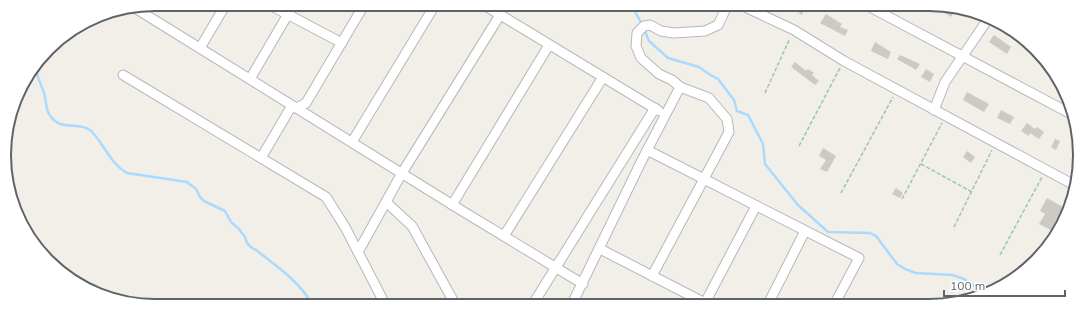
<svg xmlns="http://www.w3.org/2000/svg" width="1084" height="310" viewBox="0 0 1084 310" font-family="Mulish,sans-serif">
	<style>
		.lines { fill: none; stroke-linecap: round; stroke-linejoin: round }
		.stream { stroke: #aadaff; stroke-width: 2.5 }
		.building { fill: #cccac5 }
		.minor-casing { stroke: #b5b8bc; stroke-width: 11 }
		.path { stroke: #9cc7a9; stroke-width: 1.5; stroke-dasharray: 4 2; stroke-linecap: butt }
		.minor { stroke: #fff; stroke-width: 9 }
		.rim { fill: none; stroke: #5f6368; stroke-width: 2 }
	</style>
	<rect width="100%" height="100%" fill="#f1efe8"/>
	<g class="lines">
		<g class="stream">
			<path d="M591,6L593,7L603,6"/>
			<path d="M629,6L634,10L642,24"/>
			<path d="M644,29L649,41L668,58L699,67L709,74L718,79L734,100L737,111L748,115L763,144L765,164L798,205L828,232L870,233L876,236L897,264L905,269L916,273L952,275L964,279L985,294"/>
			<path d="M36,67C36,78 43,86 45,97C46,101 46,107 48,112C50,116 54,121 58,123C69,128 85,123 93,133C105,146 111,164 127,173L187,182L196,189L200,197L204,201L225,211L231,222L239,229L245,237L247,243L252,248L256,250C276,266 299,281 312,304"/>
		</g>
	</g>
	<g class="building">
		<path d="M788,6H806L802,15Z"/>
		<path d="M936,7H951L956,9L951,17Z"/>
		<path d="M826,14L842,24L840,27L848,30L845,36L820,23Z"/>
		<path d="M994,35L1011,47L1007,54L989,42Z"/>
		<path d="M875,42L891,52L888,59L871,51Z"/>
		<path d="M900,55L920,64L916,70L897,59Z"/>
		<path d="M795,62L806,71L808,69L814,73L812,75L819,81L815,85L791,67Z"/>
		<path d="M926,69L934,74L930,82L921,77Z"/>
		<path d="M967,92L989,104L984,112L963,100Z"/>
		<path d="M1001,110L1014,117L1010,124L997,118Z"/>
		<path d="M1027,123L1035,129L1037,127L1044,132L1039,139L1030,133L1029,136L1021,131Z"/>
		<path d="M1055,139L1060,141L1056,150L1051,147Z"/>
		<path d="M823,148L836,156L827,172L820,169L826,160L819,156Z"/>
		<path d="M967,151L975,157L971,163L963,157Z"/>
		<path d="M896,188L903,193L900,198L892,194Z"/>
		<path d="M1047,198L1063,207L1051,230L1039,224L1045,214L1040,211Z"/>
	</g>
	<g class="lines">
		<g class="minor-casing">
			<g id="minor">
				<path d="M268,4L342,43"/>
				<path d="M484,5L659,111"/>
				<path d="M743,6L794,30L844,61L1076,186"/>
				<path d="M870,7L1073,115"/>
				<path d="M135,8L464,212L583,284"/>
				<path d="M200,48L226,4"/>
				<path d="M123,75L326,197L345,227L385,304"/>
				<path d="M250,79L294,4"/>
				<path d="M934,110L945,82L988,19"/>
				<path d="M352,142L435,5"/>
				<path d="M647,150L859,258L834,305"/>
				<path d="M261,158L291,107L297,108L306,103L364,5"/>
				<path d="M386,202L412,226L455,304"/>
				<path d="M452,205L549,45"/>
				<path d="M504,236L603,77"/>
				<path d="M600,249L707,304"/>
				<path d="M358,252L402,173L500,15"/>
				<path d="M652,276L729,132L727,119L709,98L680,87"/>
				<path d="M705,303L756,206"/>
				<path d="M533,304L655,108"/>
				<path d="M572,304L642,160L680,87L672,80L659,74L641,58L636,46L637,33L644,26L650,25L661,31L674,33L705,31L718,25L727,6"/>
				<path d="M768,304L805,231"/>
			</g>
		</g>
		<g class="path">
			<path d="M765,93L790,38"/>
			<path d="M799,146L840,68"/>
			<path d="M921,164L972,192"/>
			<path d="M841,193L893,97"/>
			<path d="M902,199L942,123"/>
			<path d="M954,227L992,150"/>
			<path d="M1000,255L1042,177"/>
		</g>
		<use href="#minor" class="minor"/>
	</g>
	<path d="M0 0H1084V310H0ZM155 11H929A144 144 0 0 1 1073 155V155A144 144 0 0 1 929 299H155A144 144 0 0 1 11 155V155A144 144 0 0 1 155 11Z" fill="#fff" fill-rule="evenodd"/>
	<path class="rim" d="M155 11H929A144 144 0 0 1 1073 155V155A144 144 0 0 1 929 299H155A144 144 0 0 1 11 155V155A144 144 0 0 1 155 11Z"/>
	<path d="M944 290v6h121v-6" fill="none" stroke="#5f6368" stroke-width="2"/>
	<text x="950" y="290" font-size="12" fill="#5f6368" stroke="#ffffff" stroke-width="3" paint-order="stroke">100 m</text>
</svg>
